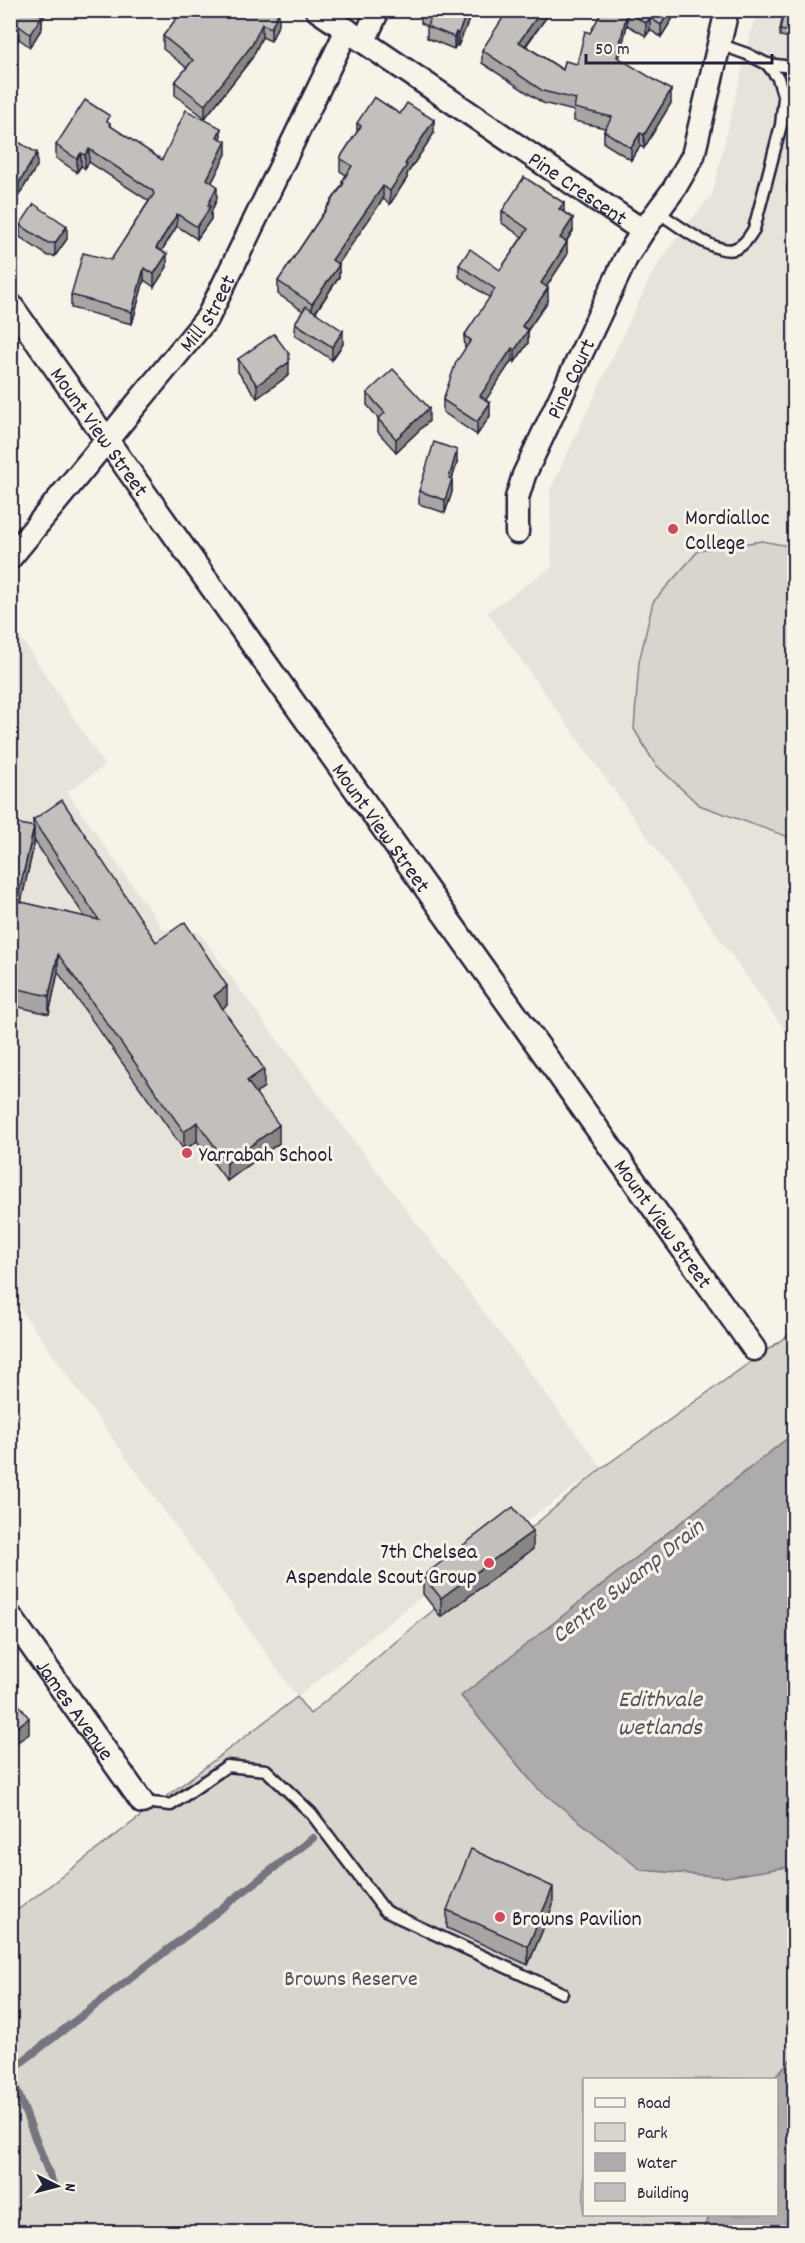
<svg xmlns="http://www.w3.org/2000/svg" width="805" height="2243" viewBox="0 0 805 2243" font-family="Dekko,sans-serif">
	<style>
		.built { fill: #e7e3db }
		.green { fill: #d8d5cf; stroke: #7d7c85; stroke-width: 1.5 }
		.water { fill: #aeabad; stroke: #76747f; stroke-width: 1.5 }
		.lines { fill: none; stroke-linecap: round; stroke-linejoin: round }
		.stream { stroke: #76747f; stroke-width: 8 }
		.lane-casing { stroke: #22223b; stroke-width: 15 }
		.street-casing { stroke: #22223b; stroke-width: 27 }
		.lane { stroke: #f7f3e8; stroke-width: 10 }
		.street { stroke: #f7f3e8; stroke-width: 22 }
		.wall { fill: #a7a4a3; stroke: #22223b; stroke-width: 1.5; fill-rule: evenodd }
		.shaded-wall { fill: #888684; stroke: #22223b; stroke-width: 1.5 }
		.building { fill: #c2bfbd; stroke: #22223b; stroke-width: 1.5 }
		.poi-dot { fill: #d1495b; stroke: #f7f3e8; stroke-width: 2 }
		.labels { text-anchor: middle; stroke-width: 6; stroke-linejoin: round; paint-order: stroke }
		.street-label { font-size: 22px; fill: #22223b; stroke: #f7f3e8 }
		.poi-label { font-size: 22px; fill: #22223b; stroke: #f7f3e8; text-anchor: start }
		.park-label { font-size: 22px; fill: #504f60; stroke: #f7f3e8 }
		.water-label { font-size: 24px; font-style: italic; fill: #535263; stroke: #f7f3e8 }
	</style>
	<rect width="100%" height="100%" fill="#f7f3e8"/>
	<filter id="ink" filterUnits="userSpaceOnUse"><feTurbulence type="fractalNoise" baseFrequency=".0167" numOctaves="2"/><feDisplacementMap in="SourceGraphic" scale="12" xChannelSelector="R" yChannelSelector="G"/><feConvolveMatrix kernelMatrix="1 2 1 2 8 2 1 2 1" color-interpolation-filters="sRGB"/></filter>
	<g filter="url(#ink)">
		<g class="built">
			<path d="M756,11H794V1043L487,612L552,567L550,490L653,272L684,228L712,195Z"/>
			<path d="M10,621L105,766L67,792L163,929L199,932L255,1010L602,1468L446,1577L297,1697L11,1296Z"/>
		</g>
		<g class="green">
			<path d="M762,541L794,547V839L699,805L655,764L634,729L639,662L653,602L699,550Z"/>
			<path d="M794,1331V2056L773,2079L584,2080V2214L709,2215L702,2232H11V1915L297,1697L310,1714L602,1468Z"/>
		</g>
		<g class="water">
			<path d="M794,1433V1866L726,1877L641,1870L536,1787L461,1696Z"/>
			<path d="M794,2056V2203L782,2232H702L709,2215L776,2214V2080L773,2079Z"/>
		</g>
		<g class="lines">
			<g class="stream">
				<path d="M10,2071L313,1838"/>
				<path d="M10,2073L53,2184"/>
			</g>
			<g class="lane-casing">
				<g id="lane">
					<path d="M767,64L792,67"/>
					<path d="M658,212C675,223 715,255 734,249C744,246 749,237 754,229L781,125L784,98L778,78L767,64L747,54L719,44"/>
					<path d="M142,1802L171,1805L227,1766L266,1770L311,1813L385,1911L562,1993"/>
				</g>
			</g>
			<g class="street-casing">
				<g id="street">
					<path id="s1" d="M317,10L643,231L674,189L693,156L727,10"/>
					<path d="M364,41L378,10"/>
					<path id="s2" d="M10,304L754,1349"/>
					<path id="s3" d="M517,532V498L524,475L626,258L643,231"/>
					<path id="s4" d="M10,558L208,317L347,30"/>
					<path id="s5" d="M10,1616L142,1802"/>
				</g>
			</g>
			<use href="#lane" class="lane"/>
			<use href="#street" class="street"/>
		</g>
		<g class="wall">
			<path d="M10,10L42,20V28L30,47L19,39L10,52Z"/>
			<path d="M183,10L279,23L271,41L262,37L252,58L205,118L175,95V82L187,68L163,49V36Z"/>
			<path d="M421,10H473L458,46L456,45L454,49L427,38V26L421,23Z"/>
			<path d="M548,10V15L526,46L563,70L577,64L590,33L603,10H676V13L661,37L650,30L646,36L627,25L619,58L671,103L644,148L640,146L631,160L604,143V131L605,128L574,121V111L543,103L482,63V50Z"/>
			<path d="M795,10V39L780,36V30Z"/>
			<path d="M400,114L434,133L407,174V178L390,204L383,199L338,264L339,277L316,312L343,344L332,360L295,335V323L303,311L278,294V281L342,185V182L346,175L340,171V158L357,132V123Z"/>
			<path d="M110,123V126L162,160L221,139L226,154L212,182L217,198L211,213V219L197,239L177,226L161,251L167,267L154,287L144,280L132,324L71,308V295L111,260L149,201L89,162L85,168L81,166L77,172L56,158V145Z"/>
			<path d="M10,137L37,166L19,195L10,190Z"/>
			<path d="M795,139V195L787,192V186L792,165L788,164V158Z"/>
			<path d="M502,211L564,212L573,231L566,242L567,255L546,287L548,301L528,330V343L515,362L512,360L485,400L490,416L477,435L443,412V400L465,349L464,336L490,298L459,277V265L500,270L522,237L502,223Z"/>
			<path d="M20,225L67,239L55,256H48L20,237Z"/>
			<path d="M238,359L289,375L257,398L238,372Z"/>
			<path d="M367,393L429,421L396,452L378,432V418L367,405Z"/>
			<path d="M457,463L452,479V492L445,513L419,504V491Z"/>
			<path d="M33,820L156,942L227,1005L222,1008L264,1087L256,1093L279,1143L227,1181L197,1141L184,1150L58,972L49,1014L10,1005V822L33,827ZM34,840L85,917L21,902L34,845Z"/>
			<path d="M533,1549L441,1617L423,1594V1576Z"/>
			<path d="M553,1905L528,1965L447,1928V1910Z"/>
		</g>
		<g class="shaded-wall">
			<path d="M40,10H48L42,20V28L30,47V34Z"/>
			<path d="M468,10H473L458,46V34Z"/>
			<path d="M542,10H548V15L519,54V42Z"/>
			<path d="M670,10H676V13L661,37V25Z"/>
			<path d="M279,11V23L271,41V28Z"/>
			<path d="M627,12V25L617,69V57Z"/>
			<path d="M650,18V30L646,36V23Z"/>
			<path d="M262,24V37L252,58L205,118V105Z"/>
			<path d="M19,26V39L10,52V39Z"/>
			<path d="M456,32V45L454,49V37Z"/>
			<path d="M671,90V103L644,148V135Z"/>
			<path d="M434,120V133L407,174V178L390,204V191L405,164Z"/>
			<path d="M221,128V140L217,137Z"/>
			<path d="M640,133V146L631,160V148Z"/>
			<path d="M226,141V154L207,192V179Z"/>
			<path d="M89,149V162L85,168V155Z"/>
			<path d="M37,153V166L19,195V183Z"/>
			<path d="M81,153V166L77,172V159Z"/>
			<path d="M217,186V198L211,213V219L197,239V227Z"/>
			<path d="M383,186V199L332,273V260Z"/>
			<path d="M564,203V216L559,209Z"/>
			<path d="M177,214V226L156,260V248Z"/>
			<path d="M573,218V231L560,250V238Z"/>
			<path d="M67,226V239L55,256V243Z"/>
			<path d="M567,242V255L541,295V283Z"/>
			<path d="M167,254V267L154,287V274Z"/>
			<path d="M339,265V277L312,317V304Z"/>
			<path d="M144,268V280L132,324V312Z"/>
			<path d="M548,288V301L522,338V326Z"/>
			<path d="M528,330V343L515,362V350Z"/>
			<path d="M343,331V344L332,360V347Z"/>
			<path d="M512,348V360L480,409V396Z"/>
			<path d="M289,362V375L257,398V385Z"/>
			<path d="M490,403V416L477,435V422Z"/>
			<path d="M429,408V421L396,452V439Z"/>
			<path d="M457,450V463L452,479V492L445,513V500L449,478Z"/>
			<path d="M34,827V845L17,920V901Z"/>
			<path d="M58,954V972L49,1014V996Z"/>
			<path d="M227,986V1005L214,1014V996Z"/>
			<path d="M264,1069V1087L247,1099V1081Z"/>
			<path d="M197,1122V1141L184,1150V1132Z"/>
			<path d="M279,1125V1143L227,1181V1163Z"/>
			<path d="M533,1531V1549L441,1617V1598Z"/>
			<path d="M29,1718V1734L10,1747V1732Z"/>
			<path d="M553,1887V1905L528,1965V1946Z"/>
		</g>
		<g class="building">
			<path d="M10,10H40L38,13L42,16L30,34L19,26L10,39Z"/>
			<path d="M183,10L279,11L271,28L262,24L252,45L205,105L175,82L193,60L163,36Z"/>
			<path d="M421,10H468L458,34L456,32L454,37L427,26L432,15Z"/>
			<path d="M508,10H542L519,42L563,70L565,61L577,64L585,31L590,33L603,10H670L661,25L650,18L646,23L627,12L617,57L671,90L644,135L640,133L631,148L604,131L612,117L574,108L576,99L543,91L482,50Z"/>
			<path d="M784,10H795V32L780,30Z"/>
			<path d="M374,97L400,114L407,103L434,120L405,164L407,165L390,191L383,186L332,260L339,265L312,304L278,281L344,183L342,182L352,166L340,158L361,126L357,123Z"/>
			<path d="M85,100L110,116L107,121L110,123L109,125L162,160L186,110L221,128L217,137L226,141L207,179L217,186L208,205L211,206L197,227L177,214L156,248L167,254L154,274L144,268L132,312L71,295L83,253L111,260L154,194L153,191L89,149L85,155L81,153L77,159L56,145Z"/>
			<path d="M10,137L37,153L19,183L10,178Z"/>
			<path d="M795,139V188L787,186L793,159L788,158Z"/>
			<path d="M524,177L564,203L559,209L573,218L560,238L567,242L541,283L548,288L522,326L528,330L515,350L512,348L480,396L490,403L477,422L443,400L456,362L471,340L464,336L495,289L459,265L470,249L500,270L528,229L502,211Z"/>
			<path d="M34,204L67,226L55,243H48L20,225Z"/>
			<path d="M306,306L343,331L332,347L295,323Z"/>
			<path d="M274,334L289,354V362L257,385L238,359Z"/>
			<path d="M393,369L429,408L396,439L378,419L385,413L367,393Z"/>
			<path d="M434,442L457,450L449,478L452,479L445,500L419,491Z"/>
			<path d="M62,800L156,942L185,922L227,986L214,996L264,1069L247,1081L279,1125L227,1163L197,1122L184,1132L58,954L49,996L10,987V822L34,827L17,901L99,920L33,820Z"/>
			<path d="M513,1507L533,1531L441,1598L423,1576Z"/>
			<path d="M10,1693L29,1718L10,1732Z"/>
			<path d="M471,1849L553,1887L528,1946L447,1910Z"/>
		</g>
	</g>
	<g class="poi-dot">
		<circle cx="673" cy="529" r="6"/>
		<circle cx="187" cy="1153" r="6"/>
		<circle cx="489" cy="1563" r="6"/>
		<circle cx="500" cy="1917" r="6"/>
	</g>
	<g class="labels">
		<g class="street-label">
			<text dy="8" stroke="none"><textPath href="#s1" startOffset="316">Pine Crescent</textPath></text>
			<text dy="8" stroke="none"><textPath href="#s4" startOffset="315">Mill Street</textPath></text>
			<text dy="8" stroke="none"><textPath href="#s3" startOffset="165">Pine Court</textPath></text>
			<text dy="8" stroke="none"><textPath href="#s2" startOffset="156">Mount View Street</textPath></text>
			<text dy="8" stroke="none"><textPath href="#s2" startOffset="642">Mount View Street</textPath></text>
			<text dy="8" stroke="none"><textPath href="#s2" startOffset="1128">Mount View Street</textPath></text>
			<text dy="8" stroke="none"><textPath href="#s5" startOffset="114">James Avenue</textPath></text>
		</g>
		<g class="poi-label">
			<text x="685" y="524">Mordialloc<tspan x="685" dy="25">College</tspan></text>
			<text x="199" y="1161">Yarrabah School</text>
			<text x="477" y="1558" text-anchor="end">7th Chelsea<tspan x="477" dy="25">Aspendale Scout Group</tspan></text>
			<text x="512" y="1925">Browns Pavilion</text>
		</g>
		<g class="park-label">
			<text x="351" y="1985">Browns Reserve</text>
		</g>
		<g class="water-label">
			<text transform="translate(627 1580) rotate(-38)" y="8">Centre Swamp Drain</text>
			<text x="660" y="1706">Edithvale<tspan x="660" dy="28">wetlands</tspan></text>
		</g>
	</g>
	<rect width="805" height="2243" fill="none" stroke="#f7f3e8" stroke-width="36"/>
	<rect x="18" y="18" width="769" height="2207" fill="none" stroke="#22223b" stroke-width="2" filter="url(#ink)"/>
	<rect x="583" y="2078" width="195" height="138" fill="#f7f3e8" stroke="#a29fa3" stroke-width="1.5"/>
	<rect x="595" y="2098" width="30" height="9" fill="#f7f3e8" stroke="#a29fa3" stroke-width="1.5"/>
	<text x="637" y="2108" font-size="18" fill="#22223b">Road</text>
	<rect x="595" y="2123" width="30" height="18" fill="#d8d5cf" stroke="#a29fa3" stroke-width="1.5"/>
	<text x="637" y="2138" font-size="18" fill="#22223b">Park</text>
	<rect x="595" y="2153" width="30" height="18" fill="#aeabad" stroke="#a29fa3" stroke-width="1.5"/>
	<text x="637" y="2168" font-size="18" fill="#22223b">Water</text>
	<rect x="595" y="2183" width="30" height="18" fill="#c2bfbd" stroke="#a29fa3" stroke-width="1.5"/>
	<text x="637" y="2198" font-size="18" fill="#22223b">Building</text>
	<g transform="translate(57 2186) rotate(96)" stroke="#f7f3e8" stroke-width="4.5" paint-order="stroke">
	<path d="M0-4.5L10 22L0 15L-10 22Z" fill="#22223b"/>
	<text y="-9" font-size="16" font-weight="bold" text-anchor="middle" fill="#22223b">N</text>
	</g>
	<path d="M586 54v9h186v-9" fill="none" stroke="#22223b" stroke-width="3"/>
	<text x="595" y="54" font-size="18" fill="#22223b" stroke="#f7f3e8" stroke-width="4.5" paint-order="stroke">50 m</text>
</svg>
